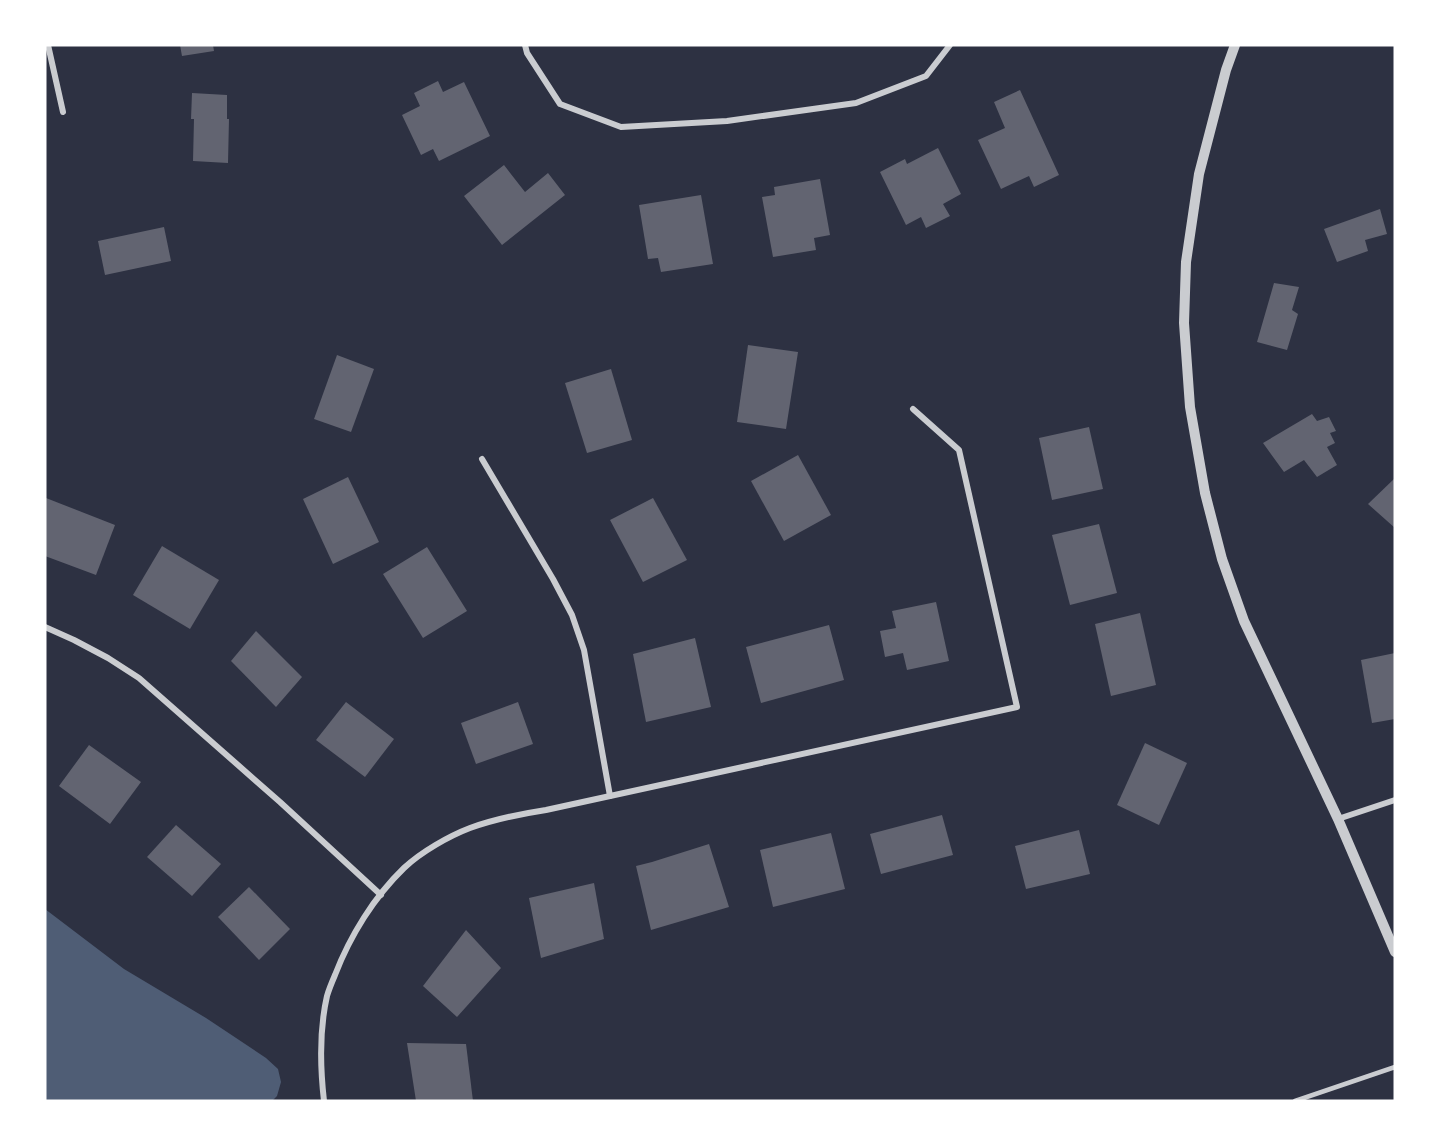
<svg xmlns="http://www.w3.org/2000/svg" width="1440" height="1146" viewBox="0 0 1440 1146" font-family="'PT Sans Narrow',sans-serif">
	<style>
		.water { fill: #4f5d75 }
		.building { fill: #626471 }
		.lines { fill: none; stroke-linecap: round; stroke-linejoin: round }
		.service { stroke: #caccd0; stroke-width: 4.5 }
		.minor { stroke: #caccd0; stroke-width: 6 }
		.tertiary { stroke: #caccd0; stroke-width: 10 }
	</style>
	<rect width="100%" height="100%" fill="#2d3142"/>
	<path class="water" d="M45,909L124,969L206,1018L266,1058L278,1069L281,1082L277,1096L272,1101H45Z"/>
	<g class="building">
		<path d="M180,45H213L214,51L182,56Z"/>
		<path d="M438,81L443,92L464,82L490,136L439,161L433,149L421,155L402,115L420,106L414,93Z"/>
		<path d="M1020,90L1059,175L1034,187L1029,176L1001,189L978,140L1005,128L994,102Z"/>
		<path d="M192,93L227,95V119H229L228,163L193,161L194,119H191Z"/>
		<path d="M938,148L961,194L943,204L950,216L926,228L921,217L906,225L880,172L905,159L907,164Z"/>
		<path d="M504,165L525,192L548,173L565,195L502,245L464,196Z"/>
		<path d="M820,179L830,235L814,238L816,250L773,257L762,197L775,195L774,187Z"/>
		<path d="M701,195L713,264L661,272L658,258L648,259L639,205Z"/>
		<path d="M1380,209L1387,234L1365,240L1368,251L1337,262L1324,229Z"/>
		<path d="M164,227L171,261L105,275L98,241Z"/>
		<path d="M1274,283L1299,287L1292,310L1298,314L1287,350L1257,342Z"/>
		<path d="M748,345L798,352L786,429L737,422Z"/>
		<path d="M337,355L374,369L351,432L314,419Z"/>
		<path d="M611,369L632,440L587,453L565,383Z"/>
		<path d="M1312,414L1317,421L1329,417L1336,431L1330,433L1335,443L1327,447L1337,465L1317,477L1304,460L1284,472L1263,443Z"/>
		<path d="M1089,427L1103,489L1052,500L1039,438Z"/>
		<path d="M798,455L831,515L784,541L751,481Z"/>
		<path d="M348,477L379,542L333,564L303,499Z"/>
		<path d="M1395,478V528L1368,504Z"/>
		<path d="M46,498L115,525L96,575L45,556V502Z"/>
		<path d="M653,498L687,560L643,582L610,520Z"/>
		<path d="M1099,524L1117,593L1070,605L1052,535Z"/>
		<path d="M162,546L219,580L190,629L133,595Z"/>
		<path d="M427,547L467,611L423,638L383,574Z"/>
		<path d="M936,602L949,661L907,670L903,653L885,657L880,631L896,628L892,611Z"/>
		<path d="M1140,613L1156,685L1111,696L1095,624Z"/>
		<path d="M829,625L844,680L761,703L746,647Z"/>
		<path d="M256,631L302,677L276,707L231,661Z"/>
		<path d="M695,638L711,707L646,722L633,654Z"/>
		<path d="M1395,653V719L1372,723L1361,660Z"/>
		<path d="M346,702L394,739L365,777L316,740Z"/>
		<path d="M518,702L533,744L476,764L461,723Z"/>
		<path d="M1145,743L1187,763L1159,825L1117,805Z"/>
		<path d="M89,745L141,782L110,824L59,786Z"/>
		<path d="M942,815L953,855L881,874L870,834Z"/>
		<path d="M176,825L221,864L192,896L147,857Z"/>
		<path d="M1079,830L1090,874L1026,889L1015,846Z"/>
		<path d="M831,833L845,889L773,907L760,850Z"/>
		<path d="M709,844L729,907L651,930L636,866L652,862Z"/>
		<path d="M594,883L604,939L541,958L529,898Z"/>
		<path d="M249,887L290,929L259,960L218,917Z"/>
		<path d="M466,930L501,968L457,1017L423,986Z"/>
		<path d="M407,1043L466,1044L473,1101H416Z"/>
	</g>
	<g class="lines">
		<path class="service" d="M1295,1101L1395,1067"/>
		<g class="minor">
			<path d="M48,45L63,112"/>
			<path d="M525,45L527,53L560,104L621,127L727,121L856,103L926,76L950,45"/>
			<path d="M482,459L553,579L572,615L584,650L610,796"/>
			<path d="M45,627L74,640L108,658L139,678L280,802L381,895"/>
			<path d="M1338,819L1395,800"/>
			<path d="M324,1101C320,1066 319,1031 327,996C329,989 332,982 335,975C350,936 374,897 404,868C421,852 449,836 470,828C495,819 520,814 546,810L1017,707L959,450L913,409"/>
		</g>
		<path class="tertiary" d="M1235,45L1226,70L1199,174L1186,262L1184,323L1190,407L1205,493L1222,559L1244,621L1338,819L1395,952"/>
	</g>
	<rect width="1440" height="1146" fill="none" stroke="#ffffff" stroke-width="93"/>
</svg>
